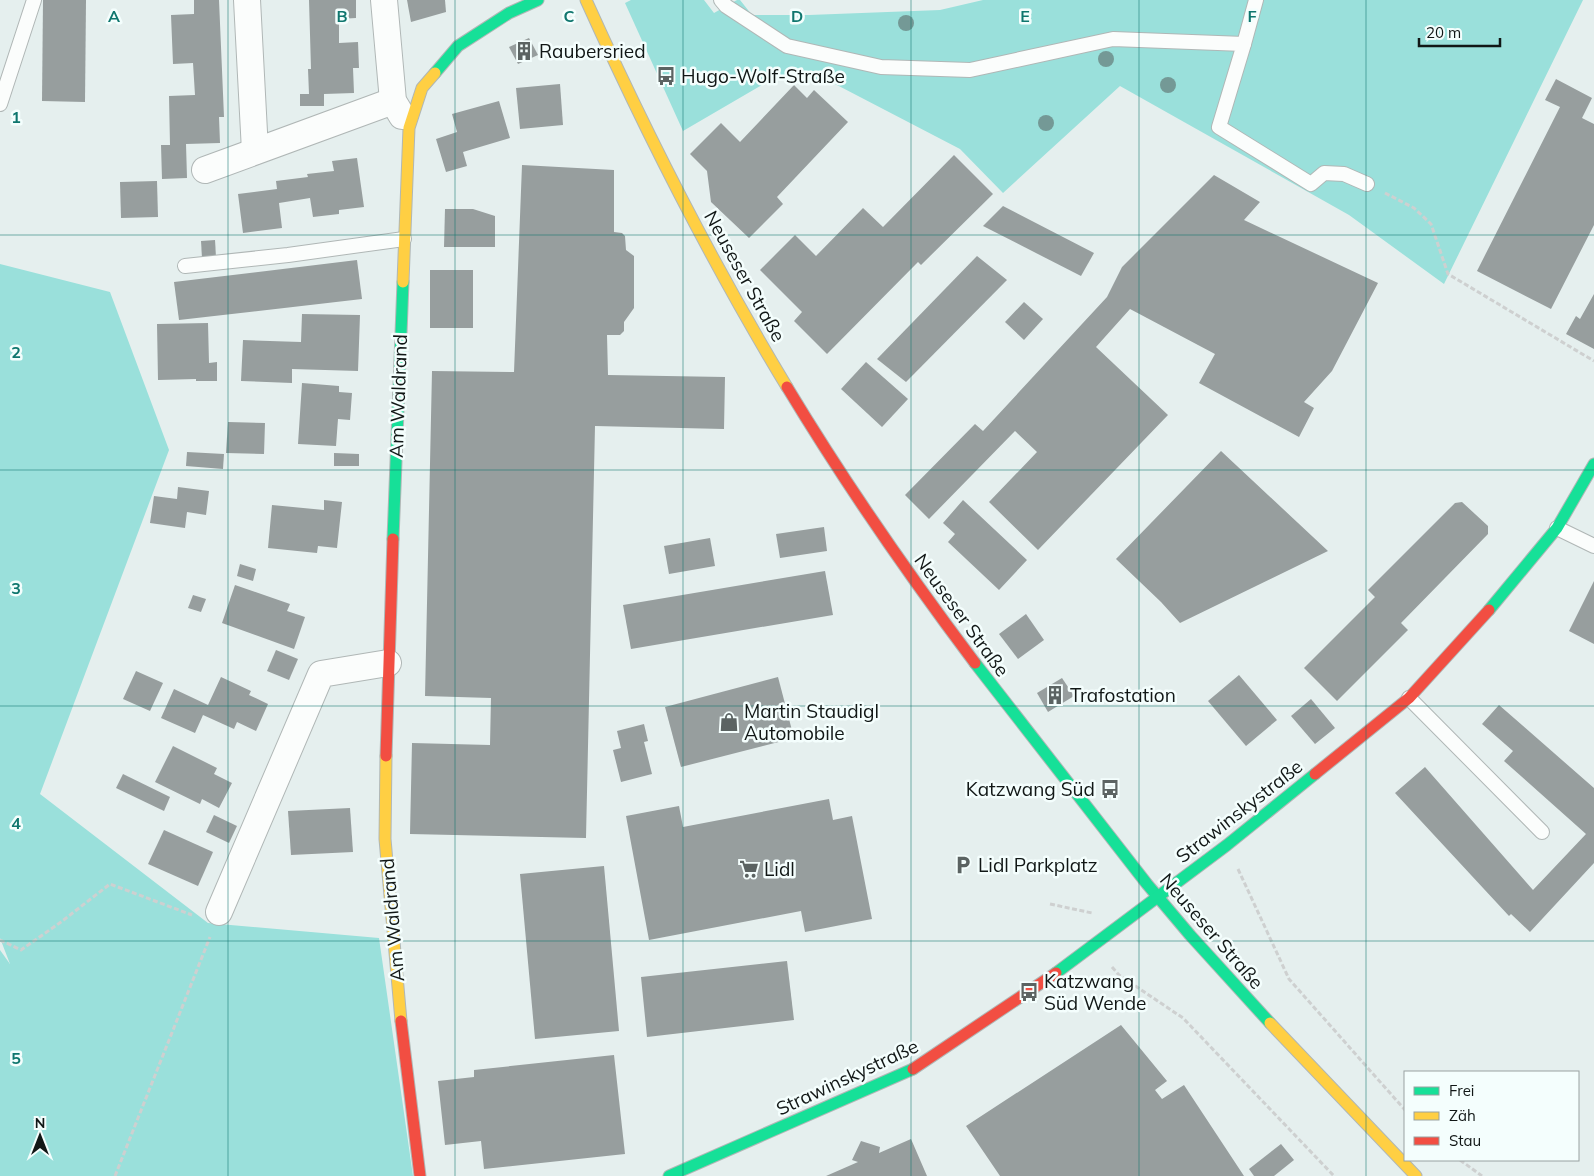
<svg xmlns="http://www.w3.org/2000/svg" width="1594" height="1176" viewBox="0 0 1594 1176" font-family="Mulish,sans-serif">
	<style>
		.green { fill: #9ae0db }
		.building { fill: #979e9e }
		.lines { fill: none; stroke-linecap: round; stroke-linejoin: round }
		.lane-casing { stroke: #b0b7b6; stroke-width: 16 }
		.street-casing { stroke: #b0b7b6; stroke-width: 28 }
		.fast-casing { stroke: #b0b7b6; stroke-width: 13 }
		.slow-casing { stroke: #b0b7b6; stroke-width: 13 }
		.jam-casing { stroke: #b0b7b6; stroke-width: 13 }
		.path { stroke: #ced0d0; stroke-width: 3; stroke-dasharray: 5 2.5; stroke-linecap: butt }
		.lane { stroke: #fbfdfc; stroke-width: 14 }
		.street { stroke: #fbfdfc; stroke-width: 26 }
		.fast { stroke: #16e098; stroke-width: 11 }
		.slow { stroke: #ffcf43; stroke-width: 11 }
		.jam { stroke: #f24e42; stroke-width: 11 }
		.tree { fill: #749996 }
		.grid { fill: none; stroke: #0f766e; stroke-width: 1; stroke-opacity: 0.55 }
		.labels { text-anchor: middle; stroke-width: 5; stroke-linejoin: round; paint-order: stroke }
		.poi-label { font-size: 19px; fill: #111716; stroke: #f4fefd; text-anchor: start }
		.street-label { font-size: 19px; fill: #111716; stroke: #f4fefd }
		.grid-label { font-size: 16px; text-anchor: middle; font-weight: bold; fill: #0f766e; stroke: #f4fefd; stroke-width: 5; stroke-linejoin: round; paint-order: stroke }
	</style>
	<rect width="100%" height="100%" fill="#e5efee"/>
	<g class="green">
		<path d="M631,0H704L714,13L737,0H740L752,15H809L940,10L983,0H1583L1444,284L1349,215L1120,86L1003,193L960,149L835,84L774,78L683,131L625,3Z"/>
		<path d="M0,264L110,292L169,450L40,794L208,923L379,938L413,1176H0V950L10,964L0,938Z"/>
	</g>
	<g class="building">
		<path d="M43,0H86L85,102L42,101Z"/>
		<path d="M194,0H219L224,117H219L220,143L186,144L187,178L162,179L161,145H170L169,96L195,95L193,63L173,64L171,15L194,14Z"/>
		<path d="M309,0H356V18L339,19V43L358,42L359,68H353L354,93L324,94V106H300V94H309L308,69H311Z"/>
		<path d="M407,0H445L446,12L411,22Z"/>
		<path d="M529,38L538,55L518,64L509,47Z"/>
		<path d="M1556,79L1592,98L1582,118L1594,124V225L1551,309L1477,271L1560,107L1545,100Z"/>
		<path d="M560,84L563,125L520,129L516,88Z"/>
		<path d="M794,85L807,98L814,90L848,122L777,197L783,204L749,238L711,202L707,171L690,154L721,123L740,142Z"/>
		<path d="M499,101L510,138L463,152L467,166L446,172L436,139L457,132L452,114Z"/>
		<path d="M954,155L993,194L921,265L918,262L827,354L794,321L802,312L760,270L795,235L816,256L863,208L883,227Z"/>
		<path d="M357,158L364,207L339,210V214L313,217L310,198L279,203L282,228L243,233L238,194L277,189L276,181L308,177L307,174L334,171L332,161Z"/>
		<path d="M522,165L614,170V232L622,233L625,236L626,250L634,256V308L624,322V331L620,335H607L608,375L725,377L724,429L595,426L586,838L410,834L412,743L490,745L491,698L425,696L432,371L514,372Z"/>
		<path d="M1214,175L1260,202L1244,220L1378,283L1332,371L1304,402L1314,408L1299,437L1199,383L1215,354L1130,309L1096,347L1168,415L1038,550L989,502L1037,452L1015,431L929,519L905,495L975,424L983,431L1107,297L1122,267Z"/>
		<path d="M157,181L158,217L121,218L120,182Z"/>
		<path d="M1003,206L1094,253L1081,276L983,226Z"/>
		<path d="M445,209H473L495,216V247H444Z"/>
		<path d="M215,240L216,257L202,258L201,241Z"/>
		<path d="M977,256L1007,280L906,382L877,359Z"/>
		<path d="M357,260L362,299L179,320L174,282Z"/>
		<rect x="430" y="270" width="43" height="58"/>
		<path d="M1594,294V349L1566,334L1576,316L1580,319Z"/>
		<path d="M1024,302L1043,319L1024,340L1005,322Z"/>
		<path d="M302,314L360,315L358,371L292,369V383L241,381L243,340L301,342Z"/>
		<path d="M208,323L209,363L217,362V381H196V379L158,380L157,324Z"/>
		<path d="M866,362L908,399L882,427L841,389Z"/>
		<path d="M302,383L339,386V392L352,393L350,420L338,419L336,446L298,444Z"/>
		<path d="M228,422L265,423L264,454L226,453Z"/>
		<path d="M1221,451L1328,551L1180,623L1161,602L1116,559Z"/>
		<path d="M187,452L224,454L223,469L186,466Z"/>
		<path d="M334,453L359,454V466H334Z"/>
		<path d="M178,487L209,491L206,515L187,512L185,528L150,523L154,496L177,499Z"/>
		<path d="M324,500L342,502L337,548L318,546L317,553L268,548L272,505L324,510Z"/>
		<path d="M963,500L1027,560L999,590L948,542L955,534L943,523Z"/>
		<path d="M1462,502L1488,526V534L1401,623L1408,630L1337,701L1304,668L1375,597L1368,590L1455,503Z"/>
		<path d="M824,527L827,551L780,558L776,534Z"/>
		<path d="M710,538L715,566L669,574L664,546Z"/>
		<path d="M240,564L256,569L253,581L237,576Z"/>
		<path d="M825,571L833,615L631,649L623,605Z"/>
		<path d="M1594,581V644L1569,631Z"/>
		<path d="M235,585L290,604L287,611L305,617L294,649L222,623Z"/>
		<path d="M193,595L206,599L201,612L188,608Z"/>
		<path d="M1026,614L1044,640L1018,659L999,634Z"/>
		<path d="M276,650L298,659L289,680L267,671Z"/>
		<path d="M136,671L163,683L150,711L123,699Z"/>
		<path d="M1239,675L1277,720L1246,746L1208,701Z"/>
		<path d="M221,677L251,691L249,695L268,704L256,731L237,722L234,729L203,715L195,733L161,718L174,689L208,705Z"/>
		<path d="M778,677L794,738L681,767L665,707Z"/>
		<path d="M1062,678L1074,696L1048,712L1037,693Z"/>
		<path d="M1311,699L1335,728L1315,744L1291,716Z"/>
		<path d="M1499,705L1594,788V863L1530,932L1511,914L1509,916L1395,793L1425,767L1533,890L1586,834L1504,761L1513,751L1482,724Z"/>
		<path d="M644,724L648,741L644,742L652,774L621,782L613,750L621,748L617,731Z"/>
		<path d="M173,746L217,768L214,774L232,783L219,808L202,799L200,804L155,782Z"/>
		<path d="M123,774L170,797L164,811L116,788Z"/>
		<path d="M829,799L833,820L852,816L872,919L805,932L801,911L649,940L626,816L679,806L683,827Z"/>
		<path d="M350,808L353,852L291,855L288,811Z"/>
		<path d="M214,815L237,826L229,843L206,832Z"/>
		<path d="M164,830L213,852L198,886L148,864Z"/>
		<path d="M604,866L619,1031L535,1039L520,874Z"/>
		<path d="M787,961L794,1020L647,1037L641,977Z"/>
		<path d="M1121,1025L1167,1081L1155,1090L1162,1099L1184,1085L1244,1176H1000L966,1126Z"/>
		<path d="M614,1055L625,1154L484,1169L481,1141L445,1145L438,1081L474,1077V1070Z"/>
		<path d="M911,1139L927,1176H826L858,1162L852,1160L861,1141L880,1147L879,1153Z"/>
		<path d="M1281,1144L1294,1160L1274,1176H1254L1249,1169Z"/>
	</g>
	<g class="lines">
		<g class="lane-casing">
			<g id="lane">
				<path d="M721,0L726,6L787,46L881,67L970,70L1113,39L1244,44L1219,127L1311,184L1324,173L1344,174L1367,184"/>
				<path d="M1244,44L1256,0"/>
				<path d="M0,104L34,0"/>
				<path d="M185,266L288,255L404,239"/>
				<path d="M1557,528L1594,546"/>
				<path d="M1409,698L1542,832"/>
			</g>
		</g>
		<g class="street-casing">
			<g id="street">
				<path d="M247,0L255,151"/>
				<path d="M384,0L393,101L402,116"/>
				<path d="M205,170L393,101"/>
				<path d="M219,912L321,674L388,663"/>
			</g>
		</g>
		<g class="fast-casing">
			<g id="fast">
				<path d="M435,73L458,46L509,13L538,0"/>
				<path d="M393,539L403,282"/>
				<path d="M1489,610L1557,528L1594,464"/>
				<path d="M975,663L1147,884L1190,935L1270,1023"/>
				<path d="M1056,973L1227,845L1315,774"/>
				<path d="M669,1176L913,1069"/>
			</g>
		</g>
		<g class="slow-casing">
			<g id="slow">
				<path d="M586,0C646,133 712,263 787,387"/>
				<path d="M403,282L409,128L422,88L435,73"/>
				<path d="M386,756L385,839L401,1021"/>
				<path d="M1270,1023L1416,1176"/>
			</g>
		</g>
		<g class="jam-casing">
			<g id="jam">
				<path d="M787,387C845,483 908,574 975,663"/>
				<path d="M386,756L393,539"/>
				<path d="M1315,774L1409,698L1489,610"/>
				<path d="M401,1021L420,1176"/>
				<path d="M913,1069L1056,973"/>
			</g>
		</g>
		<g class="path">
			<path d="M1385,193L1414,208L1431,224L1448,274L1594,361"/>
			<path d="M1238,869L1289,979L1405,1110"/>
			<path d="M1050,904L1092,913"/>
			<path d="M0,940L21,950L61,922L110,884L192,915"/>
			<path d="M1112,967L1119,975L1183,1018L1334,1176"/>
			<path d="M1460,1160L1482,1176"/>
			<path d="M115,1176L210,937"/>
		</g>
		<use href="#lane" class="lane"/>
		<use href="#street" class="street"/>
		<use href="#fast" class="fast"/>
		<use href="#slow" class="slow"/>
		<use href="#jam" class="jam"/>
	</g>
	<g class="tree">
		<circle cx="906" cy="23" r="8"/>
		<circle cx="1106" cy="59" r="8"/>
		<circle cx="1168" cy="85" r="8"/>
		<circle cx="1046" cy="123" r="8"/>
	</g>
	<path class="grid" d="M228,0V1176M455,0V1176M683,0V1176M911,0V1176M1139,0V1176M1366,0V1176M0,235H1594M0,470H1594M0,706H1594M0,941H1594"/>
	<defs>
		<g id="building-bare" transform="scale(1.5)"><path d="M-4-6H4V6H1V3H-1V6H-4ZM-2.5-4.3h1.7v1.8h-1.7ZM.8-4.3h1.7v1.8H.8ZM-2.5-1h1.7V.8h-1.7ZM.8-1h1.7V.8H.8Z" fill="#5b6362" stroke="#f4fefd" stroke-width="2.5" paint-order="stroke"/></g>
		<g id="bus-bare" transform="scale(1.5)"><path d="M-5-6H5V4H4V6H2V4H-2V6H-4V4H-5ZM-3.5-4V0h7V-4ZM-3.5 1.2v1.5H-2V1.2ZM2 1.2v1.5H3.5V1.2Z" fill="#5b6362" stroke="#f4fefd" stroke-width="2.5" paint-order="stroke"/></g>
		<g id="shop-bare" transform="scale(1.5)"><path d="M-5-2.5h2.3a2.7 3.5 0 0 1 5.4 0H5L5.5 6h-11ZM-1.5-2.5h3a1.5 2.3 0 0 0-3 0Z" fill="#5b6362" stroke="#f4fefd" stroke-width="2.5" paint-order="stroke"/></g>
		<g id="parking-bare" transform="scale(1.5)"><path d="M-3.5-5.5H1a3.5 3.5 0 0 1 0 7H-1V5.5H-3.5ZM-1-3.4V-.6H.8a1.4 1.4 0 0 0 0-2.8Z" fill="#5b6362" stroke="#f4fefd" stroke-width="2.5" paint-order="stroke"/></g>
		<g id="supermarket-bare" transform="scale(1.5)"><path d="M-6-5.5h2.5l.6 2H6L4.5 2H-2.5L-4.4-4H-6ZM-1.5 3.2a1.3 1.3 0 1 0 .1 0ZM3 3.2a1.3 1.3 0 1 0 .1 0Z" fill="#5b6362" stroke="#f4fefd" stroke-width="2.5" paint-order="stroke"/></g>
	</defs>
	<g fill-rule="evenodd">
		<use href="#building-bare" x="524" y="51"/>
		<use href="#bus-bare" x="666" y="76"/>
		<use href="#building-bare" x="1055" y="695"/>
		<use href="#shop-bare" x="729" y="722"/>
		<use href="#bus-bare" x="1110" y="789"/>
		<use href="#parking-bare" x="963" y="865"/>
		<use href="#supermarket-bare" x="749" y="869"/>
		<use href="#bus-bare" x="1029" y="992"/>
	</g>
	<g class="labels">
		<g class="poi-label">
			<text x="539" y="58">Raubersried</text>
			<text x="681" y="83">Hugo-Wolf-Straße</text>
			<text x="1070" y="702">Trafostation</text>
			<text x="744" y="718">Martin Staudigl<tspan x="744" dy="22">Automobile</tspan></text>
			<text x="1095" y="796" text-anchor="end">Katzwang Süd</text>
			<text x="978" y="872">Lidl Parkplatz</text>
			<text x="764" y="876">Lidl</text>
			<text x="1044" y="988">Katzwang<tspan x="1044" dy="22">Süd Wende</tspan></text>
		</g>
		<g class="street-label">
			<text transform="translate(745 276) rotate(61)" y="7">Neuseser Straße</text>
			<text transform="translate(398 396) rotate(-88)" y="7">Am Waldrand</text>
			<text transform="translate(962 615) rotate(54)" y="7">Neuseser Straße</text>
			<text transform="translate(1239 811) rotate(-38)" y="7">Strawinskystraße</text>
			<text transform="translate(392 920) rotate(-95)" y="7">Am Waldrand</text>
			<text transform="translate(1212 931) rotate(49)" y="7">Neuseser Straße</text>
			<text transform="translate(847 1077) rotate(-25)" y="7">Strawinskystraße</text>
		</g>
	</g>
	<g class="grid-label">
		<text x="114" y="22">A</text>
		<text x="342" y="22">B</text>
		<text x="569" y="22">C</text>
		<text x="797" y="22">D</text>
		<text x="1025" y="22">E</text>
		<text x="1252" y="22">F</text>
		<text x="16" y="123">1</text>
		<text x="16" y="358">2</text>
		<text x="16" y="594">3</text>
		<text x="16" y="829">4</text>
		<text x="16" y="1064">5</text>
	</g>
	<rect x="1404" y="1071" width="175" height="90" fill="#f4fefd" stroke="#99a2a1"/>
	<rect x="1414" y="1087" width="25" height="8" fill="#16e098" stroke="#99a2a1"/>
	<text x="1449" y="1096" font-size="15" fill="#111716">Frei</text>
	<rect x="1414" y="1112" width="25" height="8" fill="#ffcf43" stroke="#99a2a1"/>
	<text x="1449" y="1121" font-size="15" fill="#111716">Zäh</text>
	<rect x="1414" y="1137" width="25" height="8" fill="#f24e42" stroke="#99a2a1"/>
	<text x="1449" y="1146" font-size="15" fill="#111716">Stau</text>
	<g transform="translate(40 1136)" stroke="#f4fefd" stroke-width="4" paint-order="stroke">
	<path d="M0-4L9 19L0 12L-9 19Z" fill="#111716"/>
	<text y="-8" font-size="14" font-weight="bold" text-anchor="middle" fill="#111716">N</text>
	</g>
	<path d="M1419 38v8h81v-8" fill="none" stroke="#111716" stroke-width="2.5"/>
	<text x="1426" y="38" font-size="15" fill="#111716" stroke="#f4fefd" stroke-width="4" paint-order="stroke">20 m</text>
</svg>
